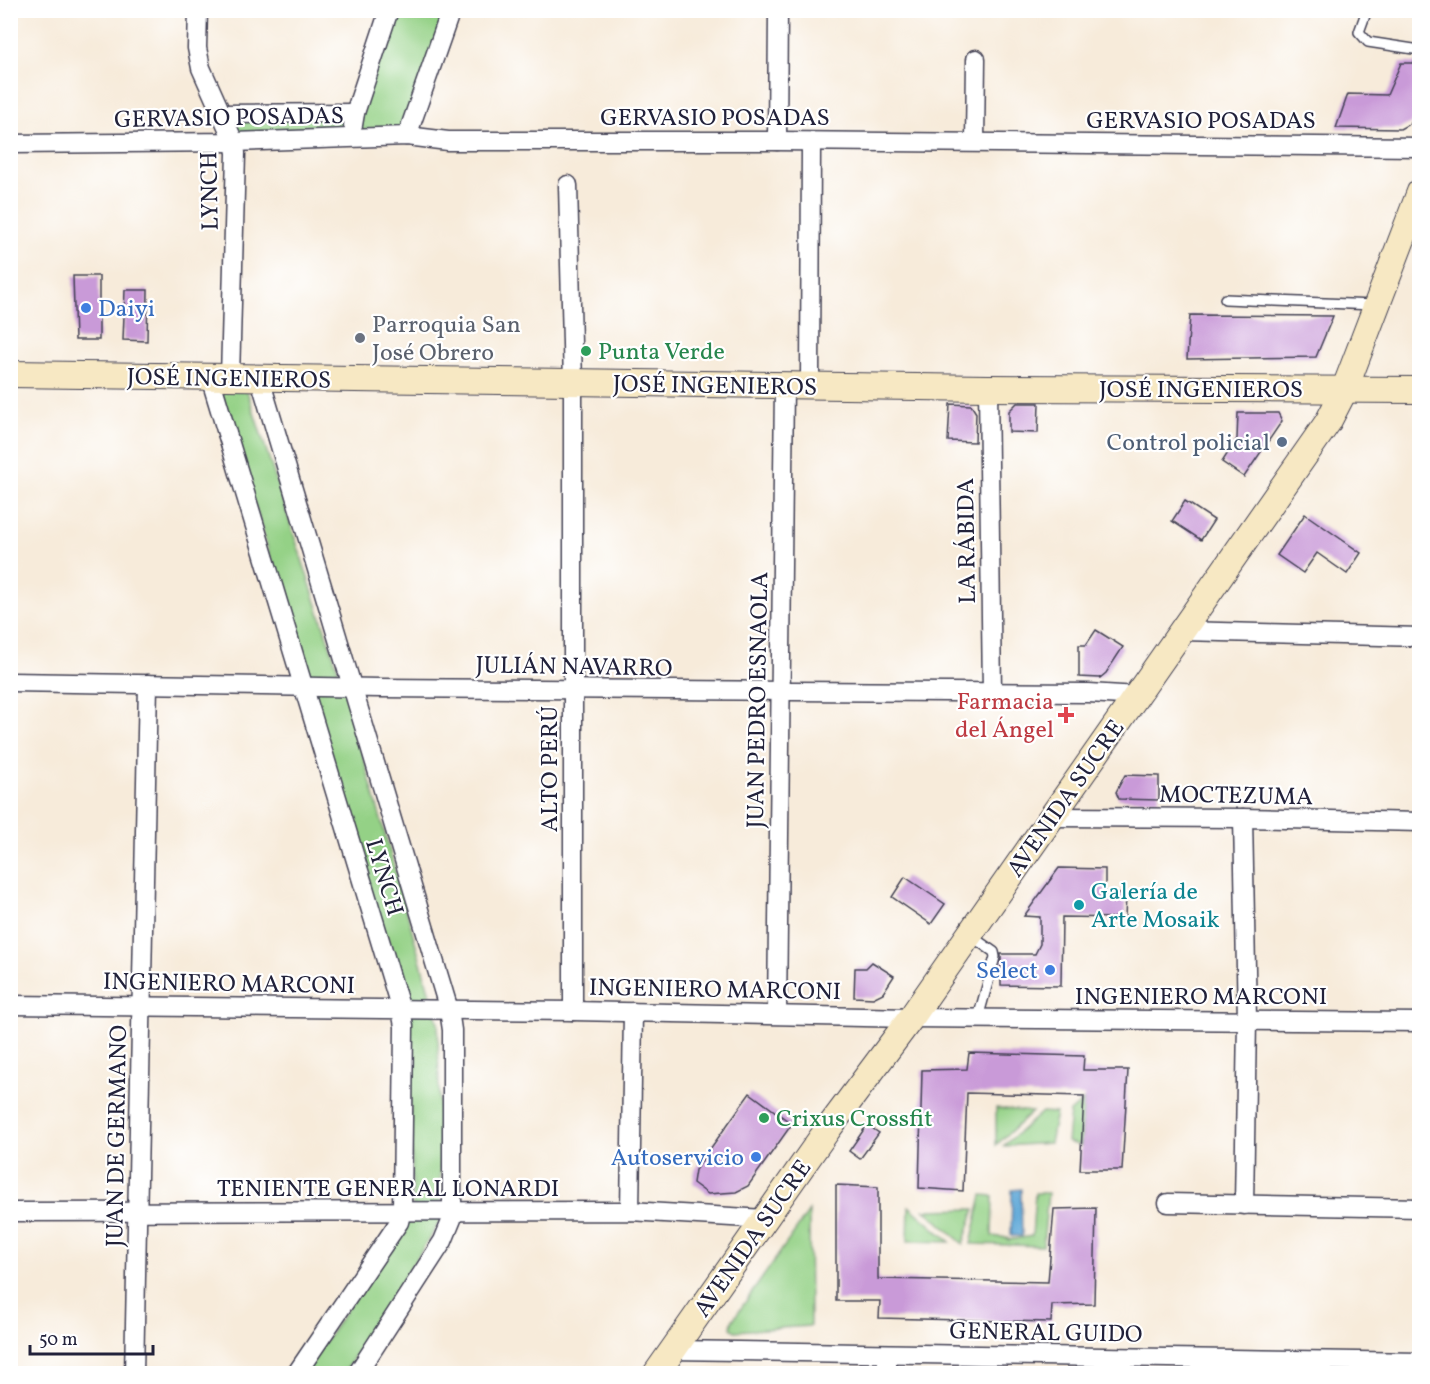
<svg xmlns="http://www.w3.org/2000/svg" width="1430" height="1384" viewBox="0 0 1430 1384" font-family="Vollkorn,serif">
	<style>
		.green { fill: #94d186; stroke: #5b7a60; stroke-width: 1.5 }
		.water { fill: #61a9d8; stroke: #42668a; stroke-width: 1.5 }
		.building { fill: #c99ad8 }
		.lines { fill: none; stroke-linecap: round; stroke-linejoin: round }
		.lane-casing { stroke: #424053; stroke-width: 12 }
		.street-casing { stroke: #424053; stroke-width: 21 }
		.secondary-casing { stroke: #424053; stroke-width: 28 }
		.lane { stroke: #fff; stroke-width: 9 }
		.street { stroke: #fff; stroke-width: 18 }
		.secondary { stroke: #f7e8c3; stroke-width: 26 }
		.shop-dot { fill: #3f7fe0; stroke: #fff; stroke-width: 2 }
		.worship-dot { fill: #6b7280; stroke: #fff; stroke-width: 2 }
		.leisure-dot { fill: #2e9e5b; stroke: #fff; stroke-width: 2 }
		.service-dot { fill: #5c6f8a; stroke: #fff; stroke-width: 2 }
		.health-dot { fill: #e0444e; stroke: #fff; stroke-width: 2 }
		.culture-dot { fill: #0f9aa8; stroke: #fff; stroke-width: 2 }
		.labels { text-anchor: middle; stroke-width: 4.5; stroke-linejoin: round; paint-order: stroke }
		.street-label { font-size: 24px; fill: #22223b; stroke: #fff }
		.shop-label { font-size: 24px; fill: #366cbe; stroke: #fff; text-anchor: end }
		.worship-label { font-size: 24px; fill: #5b616d; stroke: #fff; text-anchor: start }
		.leisure-label { font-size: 24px; fill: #27864d; stroke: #fff; text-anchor: start }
		.service-label { font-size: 24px; fill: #4e5e75; stroke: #fff; text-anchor: end }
		.health-label { font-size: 24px; fill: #be3a42; stroke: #fff; text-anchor: end }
		.culture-label { font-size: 24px; fill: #0d838f; stroke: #fff; text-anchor: start }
	</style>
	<rect width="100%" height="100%" fill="#fff"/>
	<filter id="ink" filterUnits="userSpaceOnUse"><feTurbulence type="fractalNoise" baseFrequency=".0167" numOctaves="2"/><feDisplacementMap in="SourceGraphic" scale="12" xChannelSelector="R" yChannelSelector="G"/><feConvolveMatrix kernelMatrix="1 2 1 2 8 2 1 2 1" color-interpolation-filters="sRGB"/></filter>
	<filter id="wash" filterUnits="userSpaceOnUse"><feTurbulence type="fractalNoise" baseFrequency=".008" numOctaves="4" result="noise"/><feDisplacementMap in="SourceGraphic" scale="24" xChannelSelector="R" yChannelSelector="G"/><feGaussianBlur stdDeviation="1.35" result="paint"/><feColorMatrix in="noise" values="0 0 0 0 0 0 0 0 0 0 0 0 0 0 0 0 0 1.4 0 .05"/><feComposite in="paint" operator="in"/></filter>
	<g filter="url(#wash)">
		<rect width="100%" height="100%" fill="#f7ebda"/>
		<g class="green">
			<path d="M389,11H451L407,136L234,142L220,114L355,113Z"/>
			<path d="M219,385L246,388L345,691L438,1023L441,1220L344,1373H303L413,1213L408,1021Z"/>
			<path d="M1084,1100L1081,1146L1067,1142L1070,1112Z"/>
			<path d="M996,1108L1032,1112L996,1145Z"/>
			<path d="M1042,1112L1056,1113L1050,1143L1003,1146Z"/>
			<path d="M1035,1193H1048L1043,1246L971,1244L982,1195L993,1196L992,1236L1008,1238V1240L1032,1236Z"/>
			<path d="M909,1206L950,1242L908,1241Z"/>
			<path d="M975,1209L963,1244L925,1210Z"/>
			<path d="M809,1211L810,1326L735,1331L731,1328L732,1321Z"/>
		</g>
		<path class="water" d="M1021,1189L1022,1236H1011L1012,1190Z"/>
		<g id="blocks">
			<g class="building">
				<path d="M1401,63H1419V104L1411,123L1400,129L1336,128L1348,94L1387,95Z"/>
				<path d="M73,276H99V340H75Z"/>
				<path d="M125,290H148L147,341L123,340Z"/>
				<path d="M1190,315L1333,316L1316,357L1187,359Z"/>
				<path d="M1017,403H1039L1038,433L1009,432V411Z"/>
				<path d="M950,404L971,405L976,413L975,442L948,441Z"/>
				<path d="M1238,413H1278L1282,421L1244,477L1222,462L1237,439Z"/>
				<path d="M1185,501L1214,520L1201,540L1172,521Z"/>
				<path d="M1305,514L1361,553L1347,574L1317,553L1303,573L1277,555Z"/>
				<path d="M1096,630L1123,647L1106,673L1100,678L1079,677V645H1086Z"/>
				<path d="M1125,775L1159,776V800L1119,799L1116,792Z"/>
				<path d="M1059,868L1105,869V893L1126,894L1125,918L1062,917L1061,986L1001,985V954H1035L1040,944V917L1024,916Z"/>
				<path d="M905,877L945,904L931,924L892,897Z"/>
				<path d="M872,962L894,976L883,993L873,998L854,997L855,968H866Z"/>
				<path d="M969,1053L1084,1056L1083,1070H1128L1122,1170H1080L1084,1096L967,1093L963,1191L919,1188L922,1070L967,1069Z"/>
				<path d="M750,1093L792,1124L748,1186L736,1192L708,1194L693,1183L695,1170Z"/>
				<path d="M867,1125L879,1133L860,1159L849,1151Z"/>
				<path d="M836,1185L878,1187V1279L1048,1282L1054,1209L1096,1208L1094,1304L1052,1305L1051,1322L879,1318L880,1301H836Z"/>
			</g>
		</g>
	</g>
	<g filter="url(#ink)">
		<use href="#blocks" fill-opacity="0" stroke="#424053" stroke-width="1.5"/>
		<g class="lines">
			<g class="lane-casing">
				<g id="lane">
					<path d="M1367,10L1359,32L1368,42L1420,50"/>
					<path d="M1225,299L1374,305"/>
					<path d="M971,936L994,952L995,957L978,1018"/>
				</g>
			</g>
			<g class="street-casing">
				<g id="street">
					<path d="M198,10L197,48L201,68L234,142L236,153L230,378"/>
					<path d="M220,114L355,113"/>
					<path d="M353,125L355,113L389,10"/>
					<path d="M407,136L451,10"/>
					<path d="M777,141L778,10"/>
					<path d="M975,142L976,59"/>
					<path d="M10,144L234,142L407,136L448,141H777L1420,147"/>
					<path d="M568,185L573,383V1011"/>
					<path d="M210,377L401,1010L404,1026L402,1210L399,1222L296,1374"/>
					<path d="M260,379L449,1010L452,1030V1219L443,1241L357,1374"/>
					<path d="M810,386L811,142"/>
					<path d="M988,388L992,693"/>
					<path d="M1182,631L1420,637"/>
					<path d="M10,682L380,688L1089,693L1138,696"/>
					<path d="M1052,817L1243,818L1420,822"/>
					<path d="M1243,818L1247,1020L1244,1205"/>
					<path d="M10,1005L573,1011L911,1018L1420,1022"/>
					<path d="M777,1014L784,386"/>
					<path d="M1168,1203L1420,1208"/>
					<path d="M630,1211L633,1012"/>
					<path d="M10,1212L630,1211L765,1219"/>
					<path d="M672,1350L1420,1362"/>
					<path d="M134,1374L148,684"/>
					<path d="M887,1374V1354"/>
				</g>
			</g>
			<g class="secondary-casing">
				<g id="secondary">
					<path d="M10,374L988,388L1420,390"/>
					<path d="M656,1374L828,1129L911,1018L1328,422L1344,391L1420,192"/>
				</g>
			</g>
			<use href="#lane" class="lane"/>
			<use href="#street" class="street"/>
			<use href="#secondary" class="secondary"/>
		</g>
	</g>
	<g class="shop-dot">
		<circle cx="86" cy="308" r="6"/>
		<circle cx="1050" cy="970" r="6"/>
		<circle cx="756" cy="1157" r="6"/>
	</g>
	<circle class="worship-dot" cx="360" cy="338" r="6"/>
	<g class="leisure-dot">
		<circle cx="586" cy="351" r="6"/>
		<circle cx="764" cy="1118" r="6"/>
	</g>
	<circle class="service-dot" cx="1282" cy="442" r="6"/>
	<path class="health-dot" d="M1063 706h6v6h6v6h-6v6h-6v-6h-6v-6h6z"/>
	<circle class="culture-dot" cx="1079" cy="905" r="6"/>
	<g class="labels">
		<g class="street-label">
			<text transform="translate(229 117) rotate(-1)" y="8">GERVASIO POSADAS</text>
			<text x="715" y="125">GERVASIO POSADAS</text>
			<text x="1201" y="128">GERVASIO POSADAS</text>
			<text transform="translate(209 191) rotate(-91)" y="8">LYNCH</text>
			<text transform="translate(229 378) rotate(1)" y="8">JOSÉ INGENIEROS</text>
			<text transform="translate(715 385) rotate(1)" y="8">JOSÉ INGENIEROS</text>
			<text x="1201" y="397">JOSÉ INGENIEROS</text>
			<text transform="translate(966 541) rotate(-91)" y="8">LA RÁBIDA</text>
			<text transform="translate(574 666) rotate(1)" y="8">JULIÁN NAVARRO</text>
			<text transform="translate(757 700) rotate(-89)" y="8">JUAN PEDRO ESNAOLA</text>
			<text transform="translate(549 769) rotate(-90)" y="8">ALTO PERÚ</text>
			<text transform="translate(1236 795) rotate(1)" y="8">MOCTEZUMA</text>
			<text transform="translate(1065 798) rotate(-55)" y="8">AVENIDA SUCRE</text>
			<text transform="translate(385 877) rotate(73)" y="8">LYNCH</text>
			<text transform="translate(229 983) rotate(1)" y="8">INGENIERO MARCONI</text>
			<text transform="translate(715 989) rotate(1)" y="8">INGENIERO MARCONI</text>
			<text x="1201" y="1004">INGENIERO MARCONI</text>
			<text transform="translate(116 1136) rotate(-89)" y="8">JUAN DE GERMANO</text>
			<text x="388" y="1196">TENIENTE GENERAL LONARDI</text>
			<text transform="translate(752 1238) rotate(-55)" y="8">AVENIDA SUCRE</text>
			<text transform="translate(1046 1332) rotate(1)" y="8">GENERAL GUIDO</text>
		</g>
		<g class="shop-label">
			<text x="98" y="316" text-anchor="start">Daiyi</text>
			<text x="1038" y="978">Select</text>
			<text x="744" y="1165">Autoservicio</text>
		</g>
		<g class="worship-label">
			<text x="372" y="332">Parroquia San<tspan x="372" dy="28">José Obrero</tspan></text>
		</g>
		<g class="leisure-label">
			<text x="598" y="359">Punta Verde</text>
			<text x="776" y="1126">Crixus Crossfit</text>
		</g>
		<g class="service-label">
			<text x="1270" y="450">Control policial</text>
		</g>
		<g class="health-label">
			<text x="1054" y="709">Farmacia<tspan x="1054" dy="28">del Ángel</tspan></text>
		</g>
		<g class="culture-label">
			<text x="1091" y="899">Galería de<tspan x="1091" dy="28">Arte Mosaik</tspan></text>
		</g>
	</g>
	<rect width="1430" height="1384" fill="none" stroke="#fff" stroke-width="36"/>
	<path d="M30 1345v9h123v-9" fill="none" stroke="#22223b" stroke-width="3"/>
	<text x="39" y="1345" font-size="18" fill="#22223b" stroke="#ffffff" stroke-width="4.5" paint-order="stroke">50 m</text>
</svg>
